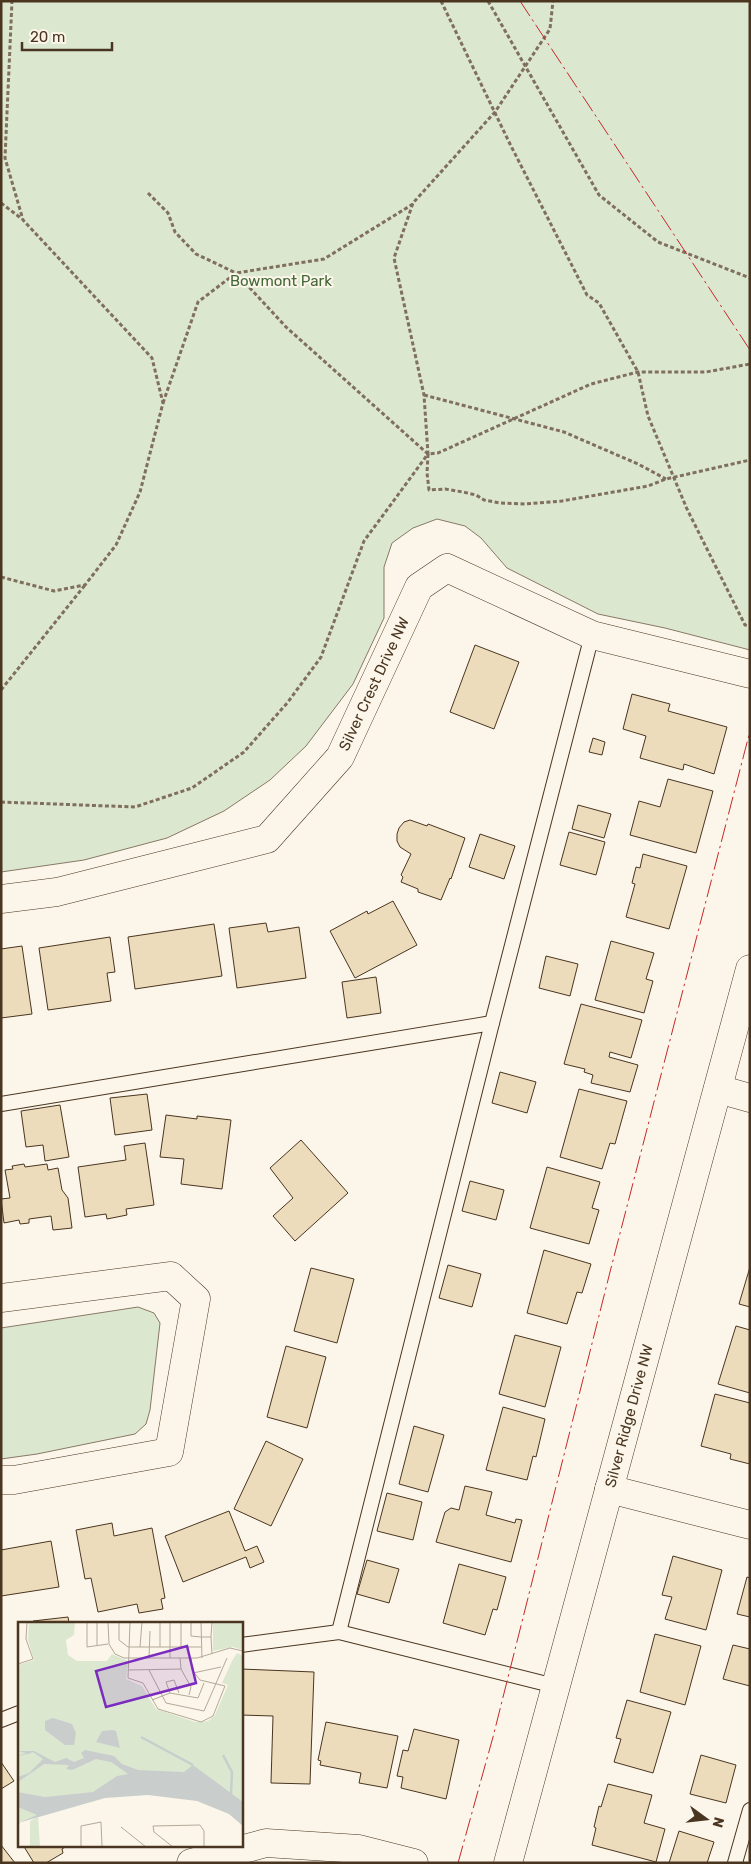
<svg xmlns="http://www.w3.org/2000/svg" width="751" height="1864" viewBox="0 0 751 1864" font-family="Rubik,sans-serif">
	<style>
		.green { fill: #dce7d0; stroke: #887966 }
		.building { fill: #ecdcbc; stroke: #4a3520 }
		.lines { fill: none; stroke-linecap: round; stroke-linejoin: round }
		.service-casing { stroke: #4a3520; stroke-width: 16 }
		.minor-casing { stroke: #4a3520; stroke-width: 29 }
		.tertiary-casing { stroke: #4a3520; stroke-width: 29 }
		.path { stroke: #7f6f5c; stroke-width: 3; stroke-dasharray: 4 2.5; stroke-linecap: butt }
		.service { stroke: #fbf6e9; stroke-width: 14 }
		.minor { stroke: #fbf6e9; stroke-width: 28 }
		.tertiary { stroke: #fbf6e9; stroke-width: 28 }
		.power { stroke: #c62828; stroke-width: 1; stroke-dasharray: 18 4 2.5 4; stroke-linecap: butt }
		.labels { text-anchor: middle; stroke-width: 4; stroke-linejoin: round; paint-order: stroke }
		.park-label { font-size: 15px; fill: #436837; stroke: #fbf6e9 }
		.street-label { font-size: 15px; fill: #4a3520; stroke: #fbf6e9 }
		.inset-river { fill: none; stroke: #c9cecd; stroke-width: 2.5 }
		.inset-road { fill: none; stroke: #b4a999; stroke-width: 1 }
		.view { fill: #7b2cbf; fill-opacity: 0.15; stroke: #7b2cbf; stroke-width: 2.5 }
		.inset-edge { fill: none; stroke: #4a3520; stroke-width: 2.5 }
	</style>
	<rect width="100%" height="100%" fill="#fbf6e9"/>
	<g class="green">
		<path d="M1,1H750V650L665,628L598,614L507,568L481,538L465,526L437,519L413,528L392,543L384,567V618L353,684L306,746L270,780L224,811L167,838L84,860L1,872Z"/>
		<path d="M138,1307L154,1313L160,1323L150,1410L146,1424L135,1434L37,1454L1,1459V1328Z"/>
	</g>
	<g class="building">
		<path d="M475,645L519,662L494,729L450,712Z"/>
		<path d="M632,694L670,704L668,711L727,727L714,774L684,764L683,770L640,758L646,736L623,729Z"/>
		<path d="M593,738L605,742L602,755L589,752Z"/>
		<path d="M668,779L713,791L696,853L630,835L639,801L660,807Z"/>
		<path d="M578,805L611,814L604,838L572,829Z"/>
		<path d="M410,820L427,826L428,824L465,838L451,879L450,878L441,900L418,892V889L401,882L403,877L401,875L411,854L400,847L397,841V834L399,828L404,822Z"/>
		<path d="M569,832L605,842L596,875L560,865Z"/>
		<path d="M480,834L515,846L504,879L469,867Z"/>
		<path d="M643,854L687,866L669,929L626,917L635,884L632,883L636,867L640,868Z"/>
		<path d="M393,901L417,945L355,978L330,931L367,911L368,914Z"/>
		<path d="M266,923L268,932L299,927L306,978L237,988L229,928Z"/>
		<path d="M214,924L222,976L135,989L128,937Z"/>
		<path d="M110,937L115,972L107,973L111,1001L48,1010L39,948Z"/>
		<path d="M611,941L654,953L646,979L653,981L644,1013L595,1000Z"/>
		<path d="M22,946L32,1014L1,1018V949Z"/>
		<path d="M546,956L578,964L570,996L539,988Z"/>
		<path d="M376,977L381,1013L347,1018L342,982Z"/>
		<path d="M581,1004L642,1020L631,1058L610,1052L609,1057L638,1065L630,1092L591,1083L593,1075L584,1072L585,1069L564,1064Z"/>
		<path d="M500,1072L536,1082L527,1113L492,1103Z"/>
		<path d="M579,1089L627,1101L615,1144L610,1143L602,1169L560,1157Z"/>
		<path d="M147,1094L152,1130L115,1135L110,1098Z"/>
		<path d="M60,1105L69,1157L45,1161L43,1145L26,1147L21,1111Z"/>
		<path d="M166,1115L197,1119V1116L231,1120L222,1189L181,1184L184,1159L160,1157Z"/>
		<path d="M301,1140L348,1193L295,1241L273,1216L293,1198L270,1168Z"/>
		<path d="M145,1143L154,1205L126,1209L127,1215L107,1219L106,1214L85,1217L78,1167L126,1160L124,1146Z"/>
		<path d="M24,1164L25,1167L47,1164L48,1170L58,1168L62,1190L68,1198L72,1228L53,1230L51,1216L29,1219V1223L20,1224L19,1220L4,1223L1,1199L10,1198L5,1170L13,1169L12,1166Z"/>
		<path d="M547,1167L600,1182L592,1208L599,1210L589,1244L530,1228Z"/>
		<path d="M470,1181L504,1190L496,1220L462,1211Z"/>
		<path d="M544,1250L591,1264L582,1293L577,1292L567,1324L527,1313Z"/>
		<path d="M448,1265L481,1274L472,1307L439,1298Z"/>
		<path d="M750,1267V1307L739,1304Z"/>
		<path d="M311,1268L354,1279L337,1343L294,1331Z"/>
		<path d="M736,1326L750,1330V1393L718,1384Z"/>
		<path d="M515,1335L561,1347L545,1407L499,1394Z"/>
		<path d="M286,1346L326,1357L307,1428L267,1417Z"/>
		<path d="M715,1394L750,1403V1464L730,1459L731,1454L701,1446Z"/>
		<path d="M503,1407L545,1419L536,1457L533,1456L527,1480L486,1470Z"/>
		<path d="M414,1426L444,1435L428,1492L399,1484Z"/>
		<path d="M266,1441L303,1459L271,1526L234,1509Z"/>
		<path d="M465,1486L492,1492L486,1515L515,1523L516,1519L522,1520L511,1562L436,1542L445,1512L451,1508L459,1510Z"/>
		<path d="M387,1493L422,1502L413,1540L377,1531Z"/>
		<path d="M229,1511L245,1551L257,1546L264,1562L250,1568L246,1557L183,1582L165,1536Z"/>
		<path d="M112,1523L114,1536L152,1528L165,1598L161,1599L163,1609L139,1613L137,1604L98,1612L91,1578L85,1579L76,1530Z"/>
		<path d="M51,1541L59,1587L1,1596V1550Z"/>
		<path d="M673,1556L722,1570L706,1630L665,1619L672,1597L662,1595Z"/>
		<path d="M367,1560L399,1569L389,1603L357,1594Z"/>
		<path d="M459,1564L506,1577L497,1610L493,1609L485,1635L443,1623Z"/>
		<path d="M747,1577L750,1578V1617L737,1614Z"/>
		<path d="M68,1617L69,1623H33V1621Z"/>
		<path d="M655,1634L701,1646L685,1705L640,1692Z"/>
		<path d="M733,1645L750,1649V1686L723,1679Z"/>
		<path d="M241,1669L314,1672L310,1784L271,1783L273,1716L241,1715Z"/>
		<path d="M627,1700L671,1712L653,1773L614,1762L621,1739L616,1738Z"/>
		<path d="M326,1722L398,1736L387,1788L359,1783L361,1773L320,1765L321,1761L318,1760Z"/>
		<path d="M414,1729L459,1740L446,1799L401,1788L403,1777L397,1776L403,1750L408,1751Z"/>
		<path d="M701,1755L736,1765L726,1803L690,1794Z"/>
		<path d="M1,1762L14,1781L1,1789Z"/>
		<path d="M608,1784L652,1795L644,1823L665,1829L656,1862L592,1845L596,1828L594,1827L599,1806L601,1807Z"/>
		<path d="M679,1831L714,1842L707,1863H669Z"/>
		<path d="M1,1845L15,1863H1Z"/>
		<path d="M23,1845H68L62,1849L63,1853L46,1863H34Z"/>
	</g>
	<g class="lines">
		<g class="service-casing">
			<g id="service">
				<path d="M1,1104L492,1023"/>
				<path d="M339,1632L492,1023L592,635"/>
				<path d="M241,1645L339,1632L555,1686"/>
				<path d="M1,1720L19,1713"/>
				<path d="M735,1863L750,1810"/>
			</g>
		</g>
		<g class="minor-casing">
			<g id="minor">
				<path d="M1,899L57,892L267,839L340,757L419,587L447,568L592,635L750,674"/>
				<path d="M718,1089L750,1098"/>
				<path d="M1,1298L171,1276L196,1299L169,1452L14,1480H1"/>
				<path d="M609,1489L750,1525"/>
				<path d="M191,1863L266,1843L359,1849L414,1863"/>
			</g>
		</g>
		<g class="tertiary-casing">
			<path id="tertiary" d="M508,1863L750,969"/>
		</g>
		<g class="path">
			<path d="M441,1L510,144L587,295L599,303L638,372L648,416L687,509L745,625L750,626"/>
			<path d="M488,1L599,195L658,242L750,278"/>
			<path d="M148,193L168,213L175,232L196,254L236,273L286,327L428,454L438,453L591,384L638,372H706L750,364"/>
			<path d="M1,203L22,219"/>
			<path d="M424,395L564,432L638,464L666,479"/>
			<path d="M163,403L198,302L236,273L324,259L413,204"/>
			<path d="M428,454L427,473L429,490L445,489L463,492L476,495L484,500L500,503L525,504L562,501L648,486L666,479L750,460"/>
			<path d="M1,577L54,591L85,585L116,545L140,492L163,403L152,358L23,220L5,158L12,1"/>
			<path d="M1,690L85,585"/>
			<path d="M1,802L135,807L192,788L244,752L288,702L321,657L364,541L428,454L424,395L394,258L413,203L495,112L550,29L553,1"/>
		</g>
		<use href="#service" class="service"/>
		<use href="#minor" class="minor"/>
		<use href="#tertiary" class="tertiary"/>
		<g class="power">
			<path d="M520,1L750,350"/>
			<path d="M458,1863L493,1737L610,1272L750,731"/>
		</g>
	</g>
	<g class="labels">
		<g class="park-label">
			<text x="281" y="286">Bowmont Park</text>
		</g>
		<g class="street-label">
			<text transform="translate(374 684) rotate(-65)" y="5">Silver Crest Drive NW</text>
			<text transform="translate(629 1416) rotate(-75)" y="5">Silver Ridge Drive NW</text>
		</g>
	</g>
	<g transform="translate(18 1622)">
		<rect width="225" height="225" fill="#fbf6e9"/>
		<path d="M11,0H57L56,13L48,18L50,33L59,39H89L94,32L110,39L108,57L124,64L138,87L177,100L190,99L197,93L210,63L204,61L214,39L219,31L225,34V180L203,166L75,171L34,178L0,170V43L16,38L10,18ZM195,0H225V28L215,25L195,29ZM0,183L27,191L2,200L0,208ZM20,195L22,224H12V199Z" fill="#dce7d0"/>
		<path d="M35,96L54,102L58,111L56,123H47L27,108V99ZM94,108L98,109L102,126L78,120L84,109ZM67,128L96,134L104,142L120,148L166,150L175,143L225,180V204L211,192L179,179L130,173L87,176L0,201L19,193L0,185V170L27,175L75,170L99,154L110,152L93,140L78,137L54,148L48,147L51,143L26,142L0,160V155L11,151L25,137L15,130L10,132L0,134L8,131L0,129H16L37,140L48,136L56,140L66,136L63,131Z" fill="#c9cecd"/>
		<path class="inset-river" d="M123,115L175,143M205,133L214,150L213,172"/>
		<path class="inset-road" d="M69,0V25L90,22M79,0V24M90,0L91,22L97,32L106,36H179L212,26L225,29M101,0V18L110,25H183M112,0L110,56L125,61L140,87L183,100L195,94L207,64L182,58L174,48L173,36M142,0V25M173,0V14L183,15H193L194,0M183,0L184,36M193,15L194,32M122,25L124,0M163,25V0M131,36L132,9M152,36V0M162,36L163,47L173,65L171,73M0,42L15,37L8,17L9,0M111,48L163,47M131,48L148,81L186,89L209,36M175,51L203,45M152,71L148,60L156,58L161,71M134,78L152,71L180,76L186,61M103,205L128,225M63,225V204L83,200L84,225M155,225L136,210L135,204L182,203L186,209V225"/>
		<path class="view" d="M169,24L178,61L88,85L78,49Z"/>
		<rect width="225" height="225" class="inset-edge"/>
	</g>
	<rect width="751" height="1864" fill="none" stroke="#4a3520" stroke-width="5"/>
	<g transform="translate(706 1819) rotate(105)" stroke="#fbf6e9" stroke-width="4" paint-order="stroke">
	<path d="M0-4L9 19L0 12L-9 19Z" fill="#4a3520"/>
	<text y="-8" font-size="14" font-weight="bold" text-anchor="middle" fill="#4a3520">N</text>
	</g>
	<path d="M22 42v8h90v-8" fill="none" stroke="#4a3520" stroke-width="2.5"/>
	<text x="30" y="42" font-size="15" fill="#4a3520" stroke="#fbf6e9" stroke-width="4" paint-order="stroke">20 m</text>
</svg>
